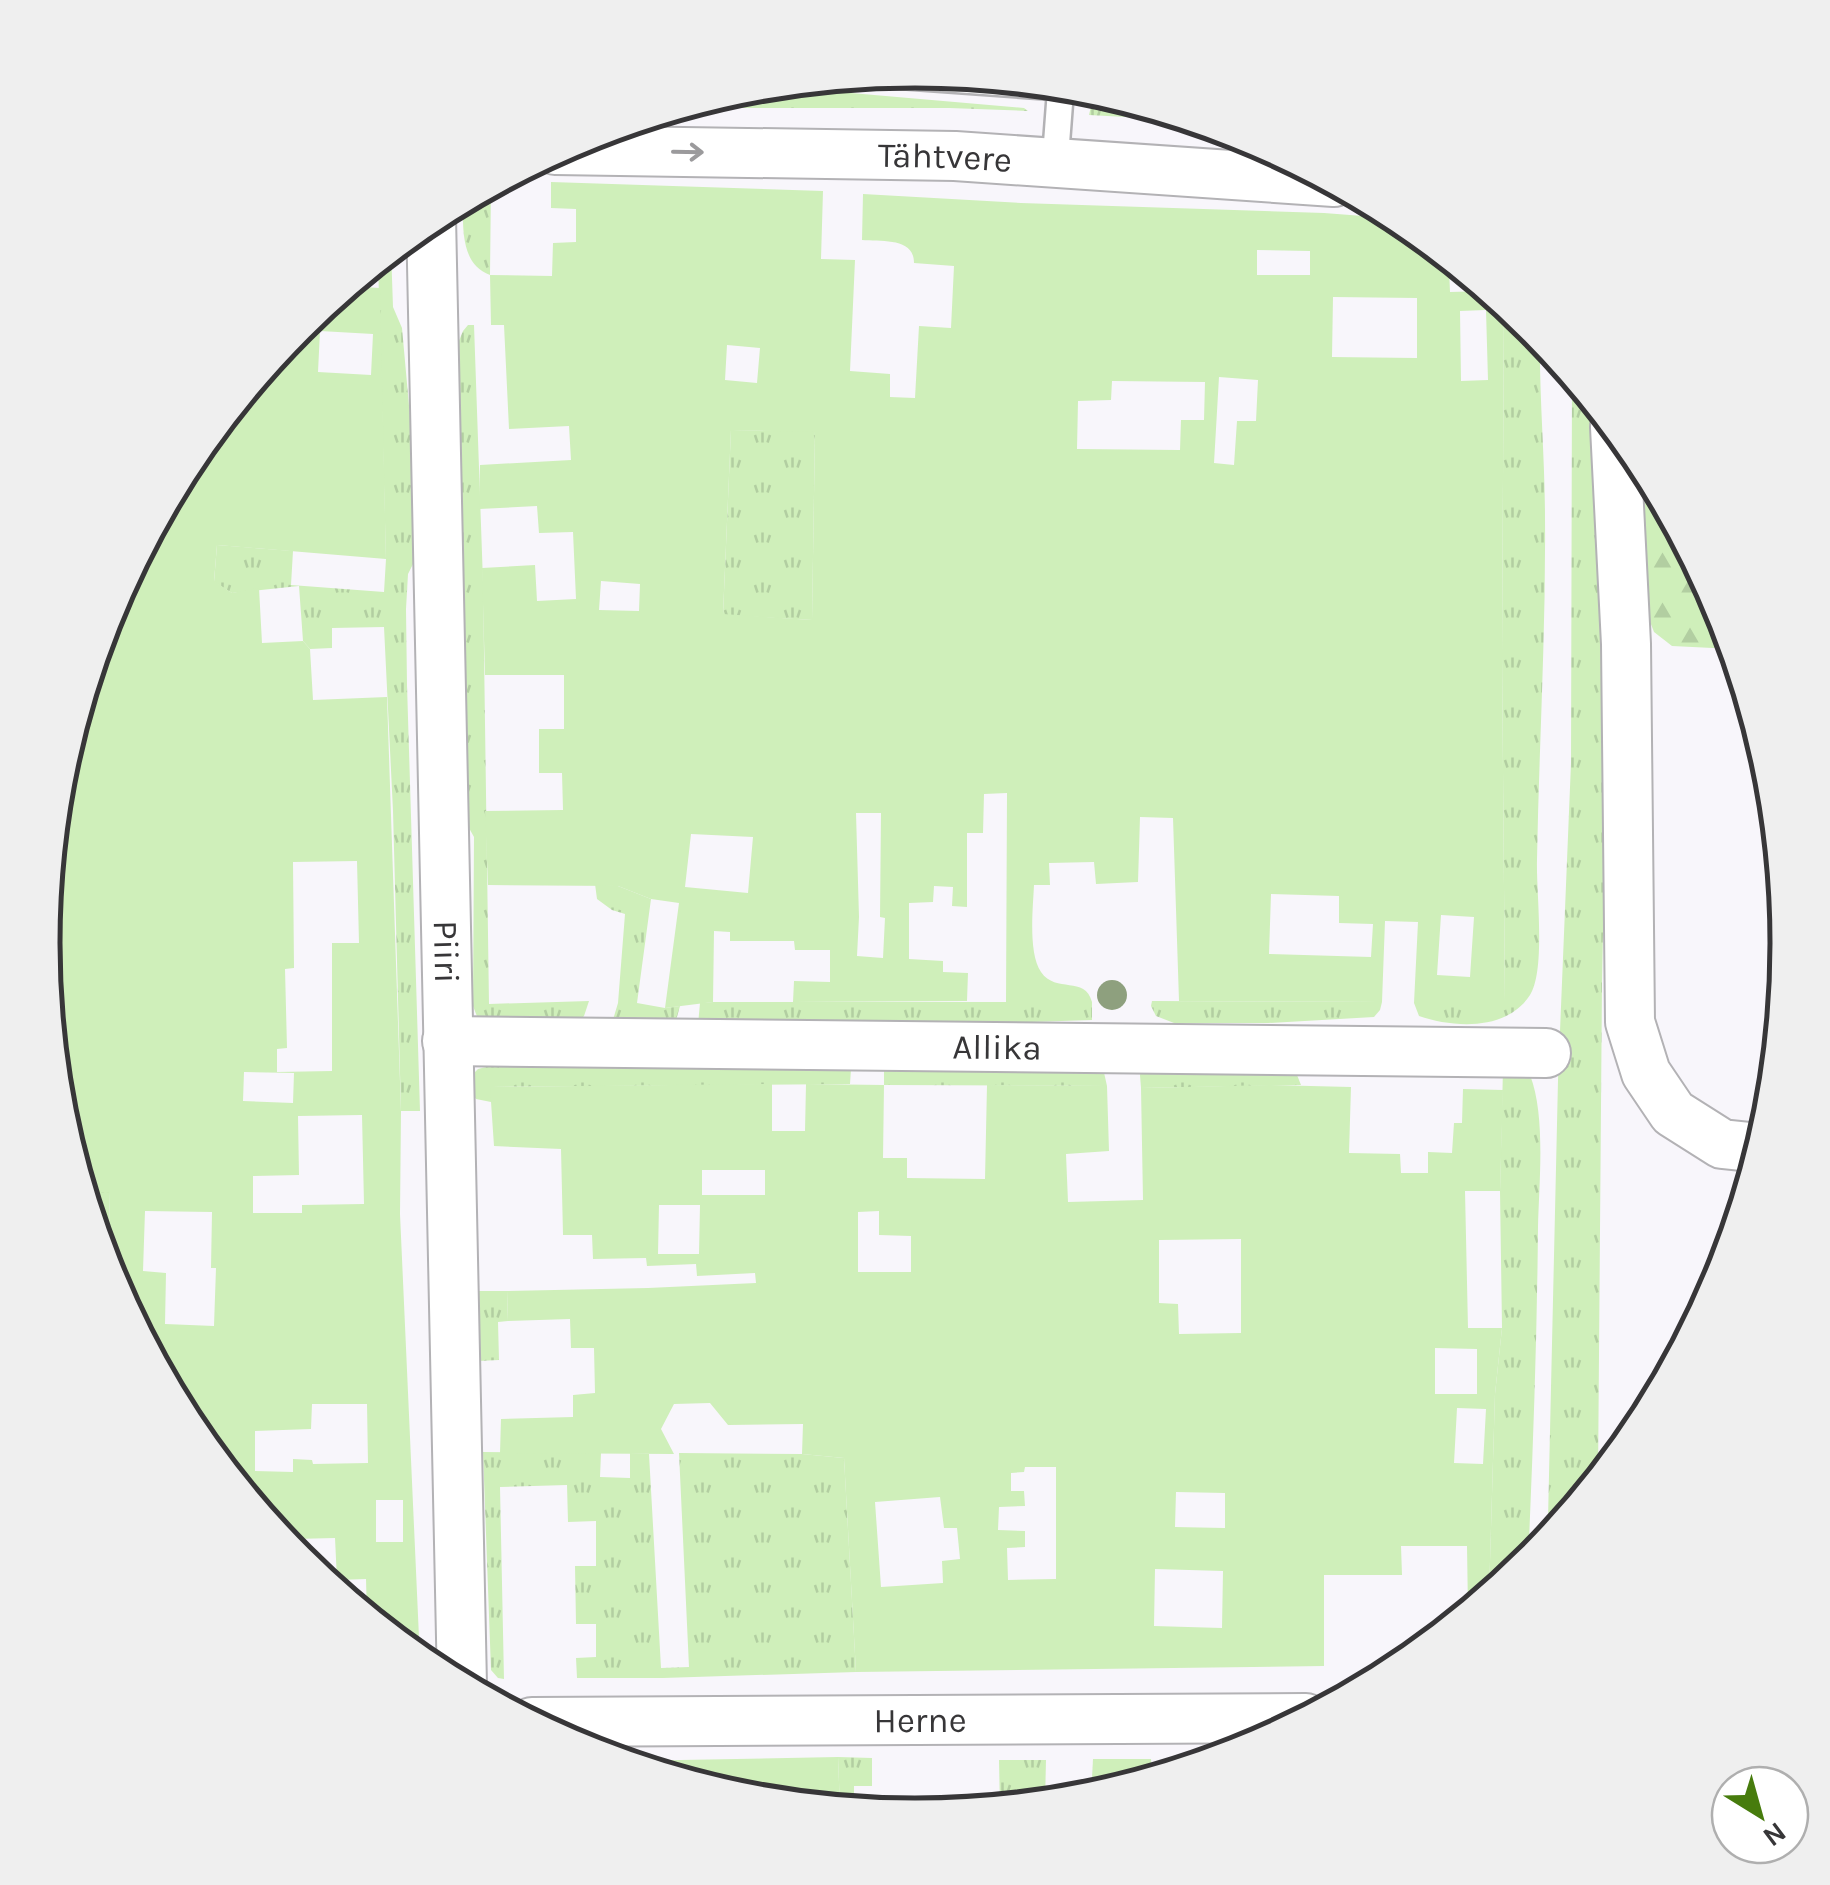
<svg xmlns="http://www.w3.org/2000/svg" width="1830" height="1885" viewBox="0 0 1830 1885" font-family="Karla,sans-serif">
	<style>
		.grass { fill: url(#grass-tufts) }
		.forest { fill: url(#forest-firs) }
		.green { fill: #cfefba; fill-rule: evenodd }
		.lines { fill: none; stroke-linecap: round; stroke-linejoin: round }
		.service-casing { stroke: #b3b2b5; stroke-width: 30 }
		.minor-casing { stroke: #b3b2b5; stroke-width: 52 }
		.service { stroke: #fff; stroke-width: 25 }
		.minor { stroke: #fff; stroke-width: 48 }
		.tree { fill: #8ea07e }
		.oneway { stroke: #9b9a9c }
		.labels { text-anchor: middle; stroke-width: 10; stroke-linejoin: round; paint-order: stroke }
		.street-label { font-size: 35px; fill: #373638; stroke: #fff }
		.rim { fill: none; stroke: #373638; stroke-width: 5 }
	</style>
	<defs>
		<pattern id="grass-tufts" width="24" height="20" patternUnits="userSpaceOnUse" patternTransform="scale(2.5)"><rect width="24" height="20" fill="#cfefba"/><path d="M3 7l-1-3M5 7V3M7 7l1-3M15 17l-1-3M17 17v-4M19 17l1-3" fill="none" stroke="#b2cea1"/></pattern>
		<pattern id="forest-firs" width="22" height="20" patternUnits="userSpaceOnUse" patternTransform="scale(2.5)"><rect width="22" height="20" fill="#cfefba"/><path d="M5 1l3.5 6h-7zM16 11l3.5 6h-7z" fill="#b2cea1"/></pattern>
	</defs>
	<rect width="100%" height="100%" fill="#f8f6fb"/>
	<g class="grass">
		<path d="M760,85L1024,108L1028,111L949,108H673L745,87Z"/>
		<path d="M1103,92L1198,121L1089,115L1092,102Z"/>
		<path d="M491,184L490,275C460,264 463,227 463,199Z"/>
		<path d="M391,249L393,307L402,328L412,439L415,560L408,574L406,609L407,685L420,1111H401L393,811L384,627L332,628V648L310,649L303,641L299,586L232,593L214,582L217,545L293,551L291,585L384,592L386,559L378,260Z"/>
		<path d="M1504,302L1532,326L1540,336C1539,396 1545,457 1545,518C1546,632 1539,746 1537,860C1536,892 1546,970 1530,995C1507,1031 1454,1028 1419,1016L1414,1003L1505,1002L1502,655Z"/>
		<path d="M468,325H474L483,582L489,1004L589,1001L584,1016L578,1022L478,1019L473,1006L474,837L455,803L452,358L463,331Z"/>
		<path d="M1572,375L1602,411L1608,694L1602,983L1598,1479L1563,1521L1548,1519L1558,1080L1571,763Z"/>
		<path d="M731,430L815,431L812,620L723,615Z"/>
		<path d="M595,884L618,886L651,899L637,1003L665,1008L680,1006L675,1024L612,1023L618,1003L625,914L612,910L597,899Z"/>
		<path d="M1152,1001L1382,1002L1380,1010L1374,1017L1268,1023H1174L1156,1016L1151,1006Z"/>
		<path d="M713,1002H1092V1020L939,1025H698L700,1003Z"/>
		<path d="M501,1063L851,1069L850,1084L491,1087V1102L476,1099L471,1093L472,1075L478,1069Z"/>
		<path d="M884,1064L1103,1068L1107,1086L884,1085Z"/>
		<path d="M1142,1068L1295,1070L1301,1085L1141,1088L1140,1075Z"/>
		<path d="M1503,1068L1530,1075C1546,1116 1539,1183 1538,1227C1537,1339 1533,1451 1528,1563L1489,1595L1495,1394L1502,1328L1500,1191Z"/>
		<path d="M83,1191L110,1192L108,1273Z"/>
		<path d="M476,1291H507L508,1321L498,1322L499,1360L478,1361Z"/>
		<path d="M483,1452L601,1453L600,1477L630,1478V1453L649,1454L661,1668L689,1667L679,1453L802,1454L844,1458L856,1672L663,1678H577L576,1658L596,1657V1624H576L575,1566H596V1521L568,1522L567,1485L500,1487L504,1679L498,1678L491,1670Z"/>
		<path d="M838,1757L872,1758V1786H854V1809L840,1808Z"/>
		<path d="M999,1760H1046L1045,1802L1000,1807Z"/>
	</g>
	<path class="forest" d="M1641,459L1721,609L1733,649L1672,646L1654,632L1644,606Z"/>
	<g class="green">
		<path d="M551,182L823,191L821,259L855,260L850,371L890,374V397L915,398L919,326L951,328L954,266L914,263C914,237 882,242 862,240L863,194L1021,203L1324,213L1402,219L1462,268L1449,269L1450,292L1486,291L1487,288L1504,302L1502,655L1505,1003H1414L1418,922L1385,921L1382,1002L1179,1001L1173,818L1140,817L1138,882L1096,884L1094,862L1049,863L1050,885H1034C1033,908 1028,953 1041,972C1056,994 1085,975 1092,1002H1006L1007,793L984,794L983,833H967V907L952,906L953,887L934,886L933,902L909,903V959L943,961V972L968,973L967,1001L793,1002L794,981L830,982V950H795L794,941H730V932L714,931L713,1002L665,1008L679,903L651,899L618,886L488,885L485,811L563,810L562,773H539V729H564V675H485L482,568L535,565L537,601L576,599L573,532L539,533L537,506L479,509L480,465L571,460L569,426L509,429L504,325H491L490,275L552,276L553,243L576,242V209L551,208ZM1257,250L1310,251V275H1257ZM1333,297L1417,298V358L1332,357ZM1486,310L1488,380L1461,381L1460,311ZM727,345L760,348L757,383L725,380ZM1219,377L1258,380L1256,421H1237L1234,465L1214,463ZM1112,381L1205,382L1204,420H1181L1180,450L1077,449L1078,401L1111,400ZM731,430L815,432L812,620L723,614ZM601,581L640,584L639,611L599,610ZM856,813H881L880,917L885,918L883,958L857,956L859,917ZM691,834L753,837L748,893L685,887ZM1271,894L1339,896V923L1373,924L1371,957L1269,954ZM1441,915L1474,917L1470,977L1437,975Z"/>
		<path d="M346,286L380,288L386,559L217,545L214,581L232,593L259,588L262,643L303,641L310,649L313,700L387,697L401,1111L400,1214L420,1660L367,1616L366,1579L337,1580L335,1538L294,1539V1555L189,1427L124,1305V1295H119L108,1273L110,1193L83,1191L59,1112L43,942L59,772L100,638H111L115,597L190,457L298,325ZM320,331L373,334L371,375L318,372ZM357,861L359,943H332V1071L277,1072V1049L287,1048L285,969L294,968L293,862ZM244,1072L294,1073L293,1103L243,1101ZM362,1115L364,1204L302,1205V1213H253V1176L299,1175L298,1116ZM145,1211L212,1212L211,1268H216L214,1326L165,1324L166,1273L143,1271ZM312,1404H367L368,1463L313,1464L312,1460L293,1459V1472L255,1471V1431L311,1429ZM376,1500H403V1542H376Z"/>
		<path d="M772,1084V1131H805L806,1084L884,1085L883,1158H907V1178L985,1179L987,1085L1107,1086L1109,1151L1066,1154L1068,1202L1143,1200L1141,1088L1270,1085L1351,1087L1349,1153L1400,1154L1401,1173H1428V1152L1452,1153L1454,1123H1462L1463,1089L1503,1090L1500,1191H1465L1468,1328H1502L1495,1394L1489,1595L1468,1611L1467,1546H1401L1402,1575H1324V1666L856,1672L844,1458L802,1454L803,1424L728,1425L710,1403L674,1404L661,1429L674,1454L500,1453L501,1419L573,1417V1395L595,1393L594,1348H571L570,1319L508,1321L507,1291L648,1288L756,1283L755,1273L697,1276L696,1264L647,1266L646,1258L593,1259L592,1235H563L561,1149L494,1146L490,1087ZM702,1170H765V1195H702ZM659,1205H700L699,1254H658ZM879,1211V1235L911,1236V1272H858V1212ZM1241,1239V1333L1179,1334L1178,1304L1159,1303V1240ZM1435,1348L1477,1349V1394H1435ZM1457,1408L1486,1409L1483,1464L1454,1463ZM1025,1467H1056V1579L1008,1580L1007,1548L1025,1547V1531L998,1530L999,1507L1025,1506L1024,1491H1011V1473L1024,1472ZM1176,1492L1225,1493V1528L1175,1527ZM940,1497L944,1528H957L960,1559L942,1561L943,1583L881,1587L875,1502ZM1155,1569L1223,1571L1222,1628L1154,1626Z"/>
		<path d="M838,1757L840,1808L744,1798L624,1761Z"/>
		<path d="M1093,1759H1151L1152,1778L1091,1797Z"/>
	</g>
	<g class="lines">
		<g class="service-casing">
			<g id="service">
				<path d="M879,74L1059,87"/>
				<path d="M1055,163L1061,84"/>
			</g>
		</g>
		<g class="minor-casing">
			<g id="minor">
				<path id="s1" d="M555,150L955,156L1334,182"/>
				<path id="s2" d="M431,217L462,1685"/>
				<path d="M1615,427L1626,644L1630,1022L1646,1073L1673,1113L1722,1144L1760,1148"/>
				<path id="s3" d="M447,1041L1546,1053"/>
				<path id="s4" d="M532,1722L1306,1718"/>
			</g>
		</g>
		<use href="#service" class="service"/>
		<use href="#minor" class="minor"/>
	</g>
	<circle class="tree" cx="1112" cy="995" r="15"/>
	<defs><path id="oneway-shaft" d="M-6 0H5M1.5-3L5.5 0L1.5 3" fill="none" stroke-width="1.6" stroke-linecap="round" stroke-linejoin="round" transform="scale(2.5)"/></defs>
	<use class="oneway" href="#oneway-shaft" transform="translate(688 152) rotate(1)"/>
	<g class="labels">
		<g class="street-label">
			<text dy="12" stroke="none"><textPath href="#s1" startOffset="390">Tähtvere</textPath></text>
			<text dy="12" stroke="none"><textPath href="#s2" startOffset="735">Piiri</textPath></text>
			<text dy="12" stroke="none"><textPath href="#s3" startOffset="550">Allika</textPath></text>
			<text dy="12" stroke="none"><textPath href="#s4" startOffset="388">Herne</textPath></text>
		</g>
	</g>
	<path d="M0 0H1830V1885H0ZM60 943a855 855 0 1 1 1710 0a855 855 0 1 1-1710 0Z" fill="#efefef" fill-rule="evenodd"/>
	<path class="rim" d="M60 943a855 855 0 1 1 1710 0a855 855 0 1 1-1710 0Z"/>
	<g transform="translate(1760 1815) rotate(143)"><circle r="48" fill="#ffffff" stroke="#afafaf" stroke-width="2.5"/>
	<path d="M0-8L18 38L0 25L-18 38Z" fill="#477c0d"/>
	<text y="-15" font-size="28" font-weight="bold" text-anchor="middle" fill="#373638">N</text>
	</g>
</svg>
